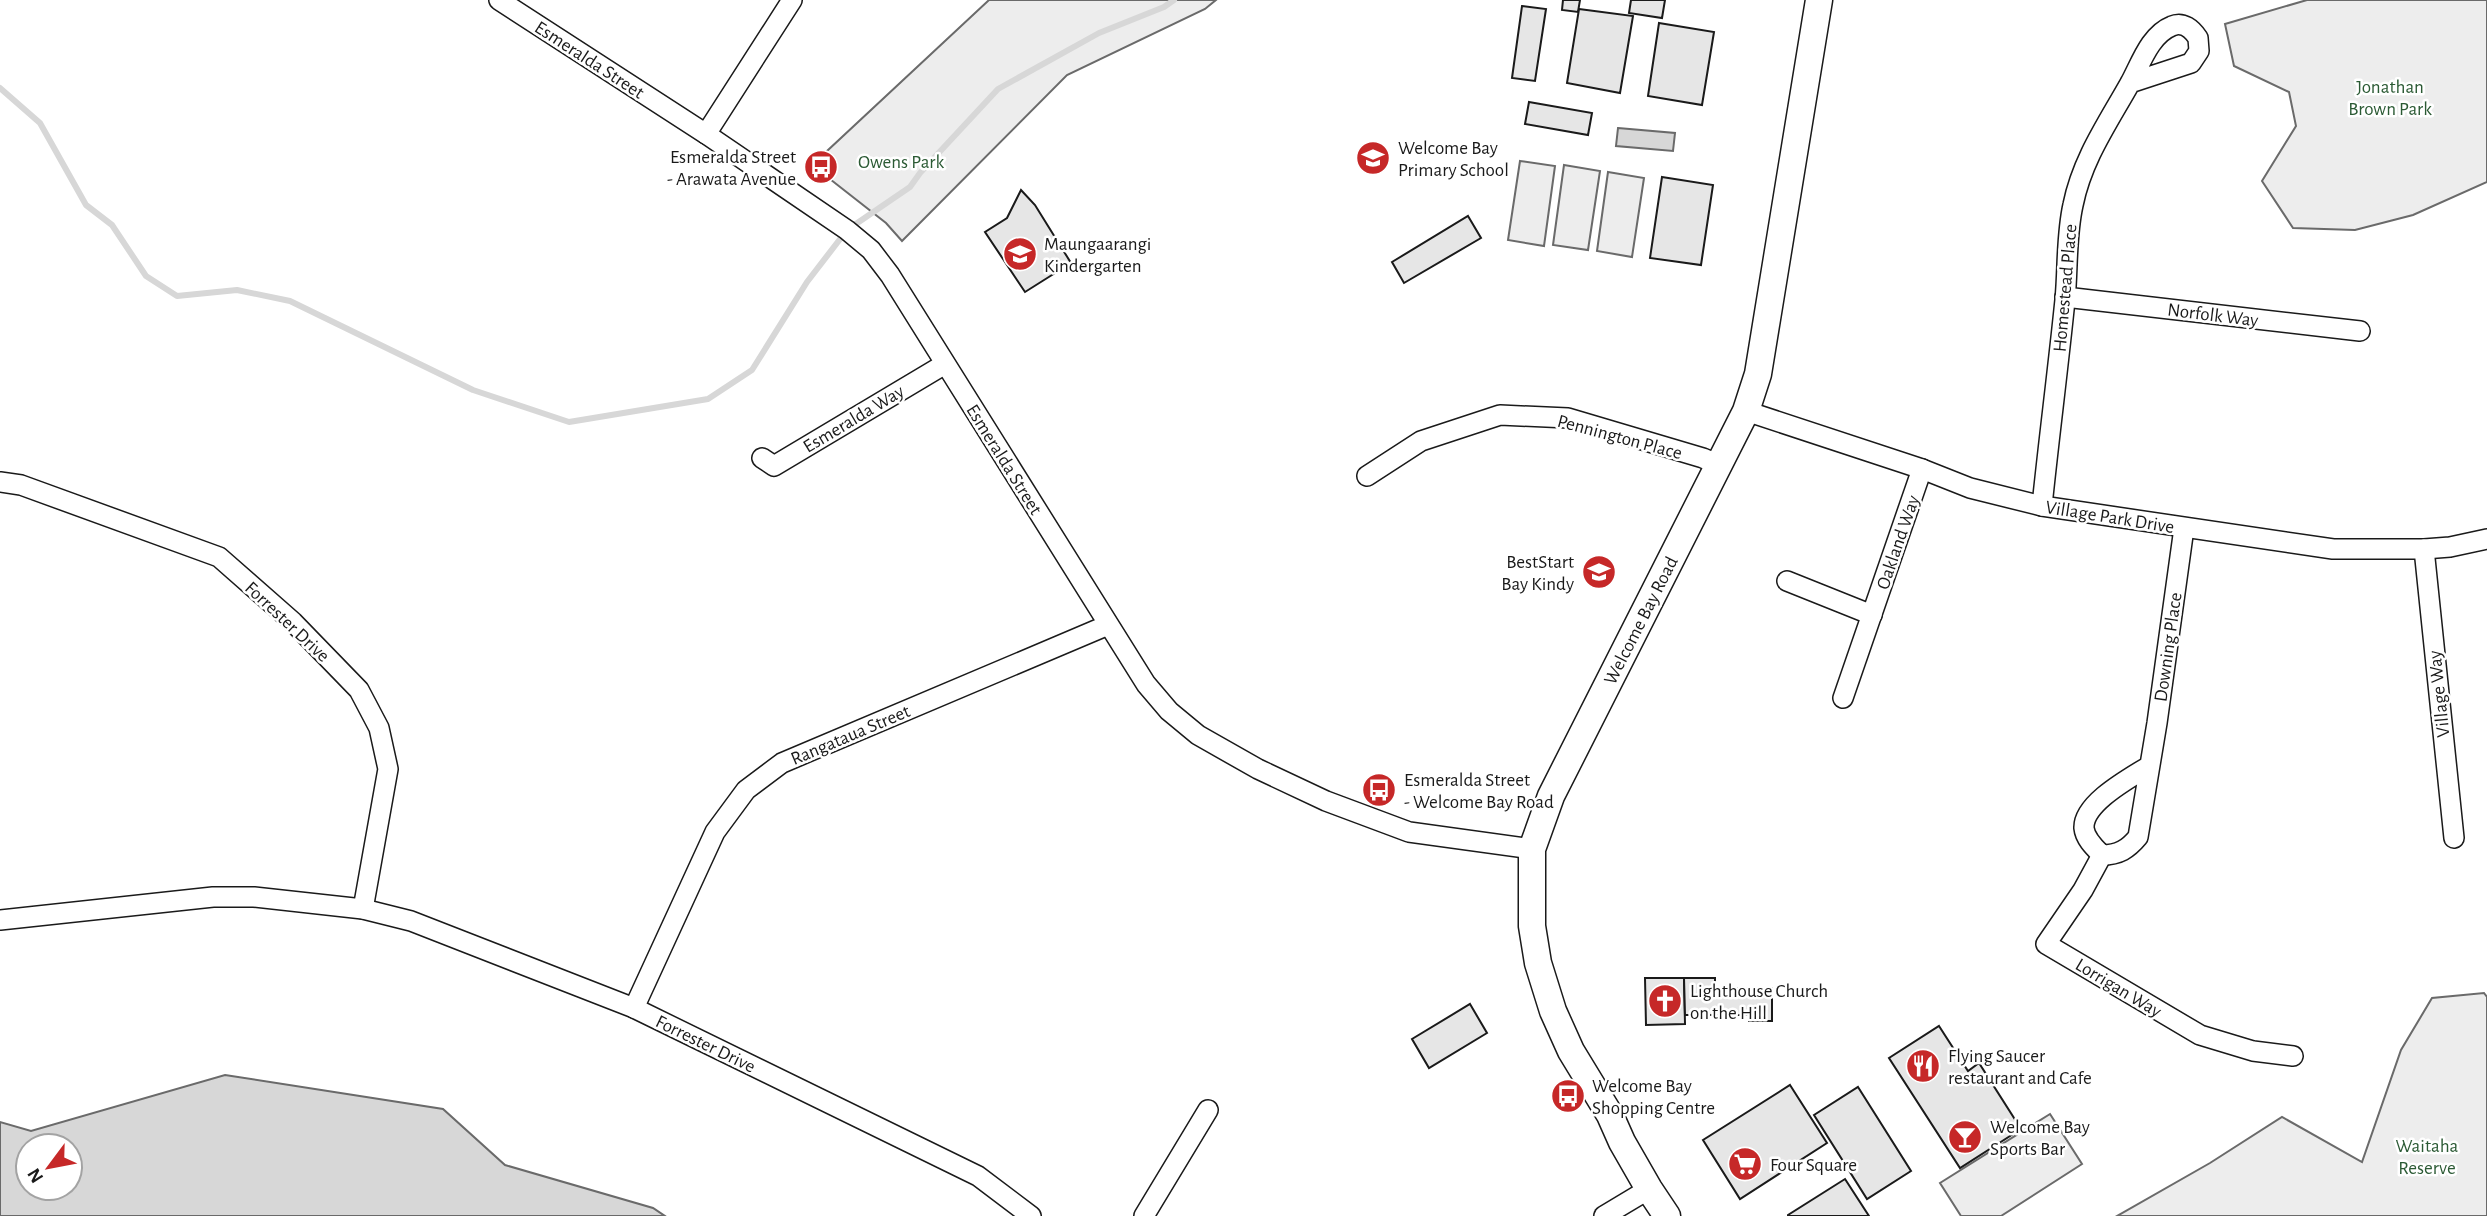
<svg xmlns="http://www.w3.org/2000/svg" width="2487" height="1216" viewBox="0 0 2487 1216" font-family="'Alegreya Sans',sans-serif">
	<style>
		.built { fill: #ededed; stroke: #6a6a6a; stroke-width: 2 }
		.water { fill: #d7d7d7; stroke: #6a6a6a; stroke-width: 2; fill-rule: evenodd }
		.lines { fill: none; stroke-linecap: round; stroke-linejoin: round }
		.stream { stroke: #d7d7d7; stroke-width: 6 }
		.building { fill: #e6e6e6; stroke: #1a1a1a; stroke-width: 2 }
		.street-casing { stroke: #1a1a1a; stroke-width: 22 }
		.secondary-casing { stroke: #1a1a1a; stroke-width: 29 }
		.street { stroke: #fff; stroke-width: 19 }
		.secondary { stroke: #fff; stroke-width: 26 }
		.labels { text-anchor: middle; stroke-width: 5; stroke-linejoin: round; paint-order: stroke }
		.street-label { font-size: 19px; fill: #1a1a1a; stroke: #fff }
		.park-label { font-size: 19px; fill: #2b5a34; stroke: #fff }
		.poi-label { font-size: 19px; fill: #1a1a1a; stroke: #fff; text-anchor: start }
	</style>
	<rect width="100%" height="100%" fill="#fff"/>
	<g class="built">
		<path d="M989,0H1216L1205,9L1067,75L902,241L886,223L812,165Z"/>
		<path d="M2307,0H2487V182L2413,215L2355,230L2293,228L2262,181L2296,126L2289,92L2234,66L2225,24Z"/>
		<path d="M1520,161L1555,166L1544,246L1508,240Z"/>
		<path d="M1564,165L1600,171L1588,250L1553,245Z"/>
		<path d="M1608,172L1644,178L1632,257L1597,251Z"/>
		<path d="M2484,993L2487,997V1216H2117L2210,1163L2282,1117L2362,1162L2401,1050L2432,998Z"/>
		<path d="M2050,1114L2082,1164L2001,1216H1961L1940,1183Z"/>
	</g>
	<g class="water">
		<path d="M1618,128L1675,133L1673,151L1616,146Z"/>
		<path d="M225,1075L443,1109L505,1165L653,1208L665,1216H0V1122L31,1131ZM70,1146V1188H28V1146Z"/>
	</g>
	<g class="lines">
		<path class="stream" d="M0,88L40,123L86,205L112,225L146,276L177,296L237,290L290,301L473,390L569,422L708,399L752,370L807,282L847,230L910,187L920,173L998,89L1099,33L1164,7L1174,0"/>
	</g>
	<g class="building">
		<path d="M1563,0H1580L1578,12L1562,10Z"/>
		<path d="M1631,0H1665L1662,18L1629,13Z"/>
		<path d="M1522,6L1546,9L1535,81L1512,78Z"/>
		<path d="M1579,9L1633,16L1620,93L1567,83Z"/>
		<path d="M1659,23L1714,32L1702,105L1648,96Z"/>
		<path d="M1529,102L1592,113L1588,135L1525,124Z"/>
		<path d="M1662,177L1713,185L1701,265L1650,258Z"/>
		<path d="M1021,190L1035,205L1071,263L1025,292L985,232L1007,218Z"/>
		<path d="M1468,216L1481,238L1404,283L1392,262Z"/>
		<path d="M1645,978H1684L1685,1024L1646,1025Z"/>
		<path d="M1684,978H1715V988H1772V1021H1749V1015H1685Z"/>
		<path d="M1470,1004L1487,1033L1429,1068L1412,1039Z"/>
		<path d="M1939,1026L1968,1071L1979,1063L2021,1129L1960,1168L1889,1058Z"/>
		<path d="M1790,1085L1827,1143L1740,1199L1703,1140Z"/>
		<path d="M1858,1087L1911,1171L1867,1199L1814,1115Z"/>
		<path d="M1845,1179L1869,1216H1788V1215Z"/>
	</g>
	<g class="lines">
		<g class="street-casing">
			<g id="street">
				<path d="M499,0L706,134L847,230L871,250L890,275L1146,684L1169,711L1198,735L1258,769L1326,801L1409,832L1532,849"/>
				<path d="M706,134L792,0"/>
				<path d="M2065,297L2360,331"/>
				<path d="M1746,411L1922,469L1970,488L2042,506L2333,549H2424L2450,547L2487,539"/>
				<path d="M762,458L774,466L945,364"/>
				<path d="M1367,476L1421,441L1500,415L1568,418L1703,458L1719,465"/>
				<path d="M0,482L21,485L219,557L293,622L359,690L379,728L388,769L363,909"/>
				<path d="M2042,506C2049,438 2058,369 2065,300C2068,269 2066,236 2073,205C2082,160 2107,124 2129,85C2140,66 2149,35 2172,26C2183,21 2192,29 2198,38L2199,51L2191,63L2130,83"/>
				<path d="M2424,549L2454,838"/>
				<path d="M1787,581L1872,615"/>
				<path d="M1843,698L1922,469"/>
				<path d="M2149,766C2130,778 2083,803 2084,828C2085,839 2095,848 2102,855C2119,855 2128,849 2138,837L2157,723L2184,528"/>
				<path d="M2102,855L2083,890L2046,944L2200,1035L2253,1051L2293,1056"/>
				<path d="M0,920L213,897H254L363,909L411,921L634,1008L978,1176L1031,1216"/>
				<path d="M634,1008L715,832L746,790L782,763L1108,625"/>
				<path d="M1144,1216L1208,1110"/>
				<path d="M1604,1216L1649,1189"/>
			</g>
		</g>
		<g class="secondary-casing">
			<path id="secondary" d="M1667,1216L1649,1189L1622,1142L1610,1115L1571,1051L1553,1011L1538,963L1532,926V849L1551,796L1746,411L1758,374L1819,0"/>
		</g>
		<use href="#street" class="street"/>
		<use href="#secondary" class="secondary"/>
	</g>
	<defs>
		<g id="school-disc" transform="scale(1.75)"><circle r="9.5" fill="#c62828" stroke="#fff"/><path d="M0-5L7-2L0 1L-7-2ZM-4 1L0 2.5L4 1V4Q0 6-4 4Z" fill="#fff"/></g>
		<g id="bus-disc" transform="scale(1.75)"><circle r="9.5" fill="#c62828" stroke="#fff"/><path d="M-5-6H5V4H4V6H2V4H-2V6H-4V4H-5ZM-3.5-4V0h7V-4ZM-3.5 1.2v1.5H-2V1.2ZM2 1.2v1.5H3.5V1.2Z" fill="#fff"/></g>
		<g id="church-disc" transform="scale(1.75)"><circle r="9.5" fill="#c62828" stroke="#fff"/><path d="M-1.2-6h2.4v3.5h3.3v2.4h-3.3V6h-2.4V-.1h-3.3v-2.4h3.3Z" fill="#fff"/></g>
		<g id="restaurant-disc" transform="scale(1.75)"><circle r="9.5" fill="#c62828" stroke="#fff"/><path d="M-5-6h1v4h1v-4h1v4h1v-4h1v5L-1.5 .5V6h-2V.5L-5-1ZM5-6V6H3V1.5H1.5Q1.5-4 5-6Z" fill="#fff"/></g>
		<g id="bar-disc" transform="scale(1.75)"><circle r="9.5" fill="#c62828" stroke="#fff"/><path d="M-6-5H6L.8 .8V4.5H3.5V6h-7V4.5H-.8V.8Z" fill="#fff"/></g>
		<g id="supermarket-disc" transform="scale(1.75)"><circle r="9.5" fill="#c62828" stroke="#fff"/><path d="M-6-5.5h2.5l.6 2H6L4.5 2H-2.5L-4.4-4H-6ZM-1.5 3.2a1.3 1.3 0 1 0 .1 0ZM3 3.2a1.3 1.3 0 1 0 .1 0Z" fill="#fff"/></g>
	</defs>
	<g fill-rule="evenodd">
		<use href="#school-disc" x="1373" y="158"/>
		<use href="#bus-disc" x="821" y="167"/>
		<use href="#school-disc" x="1020" y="254"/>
		<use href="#school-disc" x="1599" y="572"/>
		<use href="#bus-disc" x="1379" y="790"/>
		<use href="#church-disc" x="1665" y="1001"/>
		<use href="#restaurant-disc" x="1923" y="1066"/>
		<use href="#bus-disc" x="1568" y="1096"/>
		<use href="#bar-disc" x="1965" y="1137"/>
		<use href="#supermarket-disc" x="1745" y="1164"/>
	</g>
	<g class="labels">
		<g class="street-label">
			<text transform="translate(590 59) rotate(33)" y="7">Esmeralda Street</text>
			<text transform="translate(2064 288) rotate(-85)" y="7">Homestead Place</text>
			<text transform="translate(2213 314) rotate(7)" y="7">Norfolk Way</text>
			<text transform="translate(853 418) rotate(-31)" y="7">Esmeralda Way</text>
			<text transform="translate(1620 436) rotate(15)" y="7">Pennington Place</text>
			<text transform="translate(1005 459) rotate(58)" y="7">Esmeralda Street</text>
			<text transform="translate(2110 516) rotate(9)" y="7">Village Park Drive</text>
			<text transform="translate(1897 542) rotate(-71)" y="7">Oakland Way</text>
			<text transform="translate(1640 620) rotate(-63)" y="7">Welcome Bay Road</text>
			<text transform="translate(288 621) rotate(43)" y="7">Forrester Drive</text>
			<text transform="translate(2167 647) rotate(-82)" y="7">Downing Place</text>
			<text transform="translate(2438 694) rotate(-96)" y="7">Village Way</text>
			<text transform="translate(850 734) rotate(-23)" y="7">Rangataua Street</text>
			<text transform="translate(2119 987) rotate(31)" y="7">Lorrigan Way</text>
			<text transform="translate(706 1043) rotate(26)" y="7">Forrester Drive</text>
		</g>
		<g class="park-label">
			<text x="2390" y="93">Jonathan<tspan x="2390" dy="22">Brown Park</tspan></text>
			<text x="901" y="168">Owens Park</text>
			<text x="2427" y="1152">Waitaha<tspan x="2427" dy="22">Reserve</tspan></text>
		</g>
		<g class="poi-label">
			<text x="1398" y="154">Welcome Bay<tspan x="1398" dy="22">Primary School</tspan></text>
			<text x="796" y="163" text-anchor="end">Esmeralda Street<tspan x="796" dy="22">- Arawata Avenue</tspan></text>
			<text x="1044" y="250">Maungaarangi<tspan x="1044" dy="22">Kindergarten</tspan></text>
			<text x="1574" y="568" text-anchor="end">BestStart<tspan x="1574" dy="22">Bay Kindy</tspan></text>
			<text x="1404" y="786">Esmeralda Street<tspan x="1404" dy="22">- Welcome Bay Road</tspan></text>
			<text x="1690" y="997">Lighthouse Church<tspan x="1690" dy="22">on the Hill</tspan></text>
			<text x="1948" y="1062">Flying Saucer<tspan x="1948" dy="22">restaurant and Cafe</tspan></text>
			<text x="1592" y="1092">Welcome Bay<tspan x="1592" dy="22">Shopping Centre</tspan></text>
			<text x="1990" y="1133">Welcome Bay<tspan x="1990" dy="22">Sports Bar</tspan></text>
			<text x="1770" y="1171">Four Square</text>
		</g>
	</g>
	<g transform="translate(49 1167) rotate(238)"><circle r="33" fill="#ffffff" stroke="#a3a3a3" stroke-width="2"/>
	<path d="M0-5L12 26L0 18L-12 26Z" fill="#c62828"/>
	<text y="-10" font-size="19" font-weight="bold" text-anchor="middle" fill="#1a1a1a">N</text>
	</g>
</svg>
